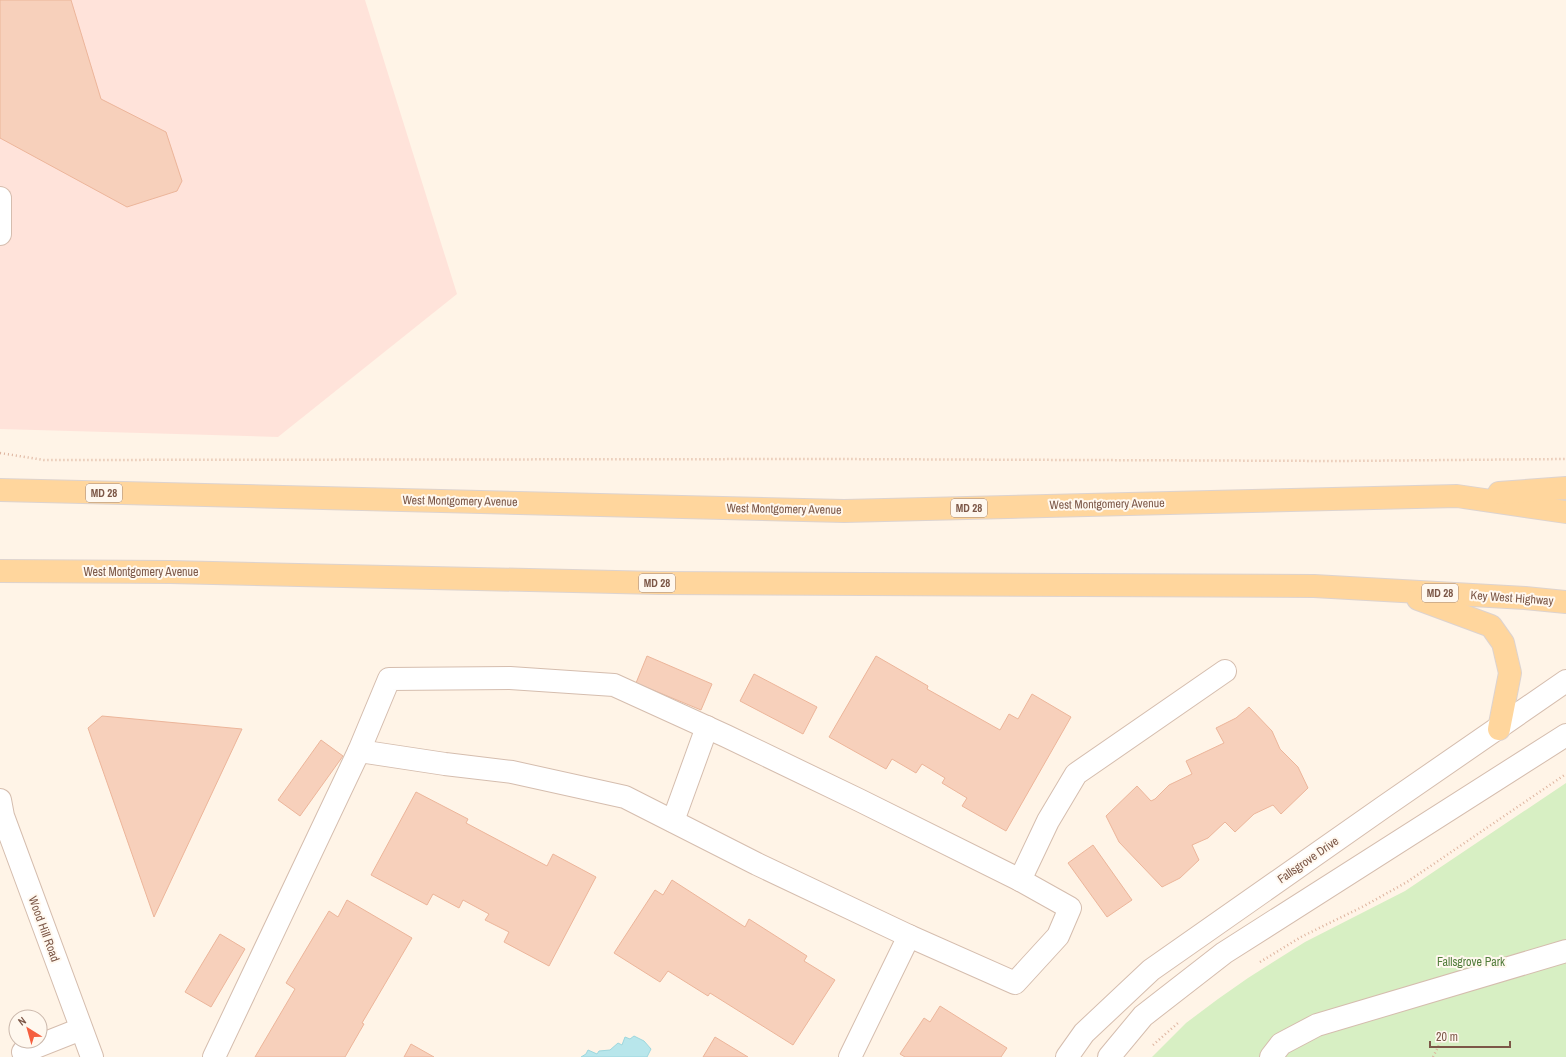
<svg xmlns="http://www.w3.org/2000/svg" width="1566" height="1057" viewBox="0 0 1566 1057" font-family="'Archivo Narrow',sans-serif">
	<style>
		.commercial { fill: #ffe3da }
		.green { fill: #d7efc3 }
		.water { fill: #b8e6eb; stroke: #9dd7de }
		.building { fill: #f7d0bb; stroke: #ecb59a }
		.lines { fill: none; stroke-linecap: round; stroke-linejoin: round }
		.minor-casing { stroke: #d5bdae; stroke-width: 24 }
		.major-casing { stroke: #ddd3cf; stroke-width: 24 }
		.path { stroke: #ddb39d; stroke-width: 2.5; stroke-dasharray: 1 3; stroke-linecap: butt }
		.minor { stroke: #fff; stroke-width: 22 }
		.major { stroke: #ffd69d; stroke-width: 22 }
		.labels { text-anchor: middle; stroke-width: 4; stroke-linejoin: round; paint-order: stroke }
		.shield { fill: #fff8ef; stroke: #a38779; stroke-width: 1 }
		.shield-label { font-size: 11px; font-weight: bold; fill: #7c5747 }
		.street-label { font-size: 12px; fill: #7c5747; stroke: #fff8ef }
		.park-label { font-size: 12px; fill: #527d3c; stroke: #fff8ef }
	</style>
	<rect width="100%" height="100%" fill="#fff4e7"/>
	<path class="commercial" d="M0,0H365L457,294L278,437L0,429Z"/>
	<path class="green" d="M1566,783V1057H1152L1186,1023L1218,999L1248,978L1305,942L1405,891Z"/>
	<path class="water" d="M634,1036L644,1041L651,1049L647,1057H581L586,1054L588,1050L597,1054L599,1051L610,1050L618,1043L622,1045L625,1037L630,1039Z"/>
	<g class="building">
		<path d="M0,0H71L101,99L166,132L182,181L177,191L127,207L0,138Z"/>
		<path d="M647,656L712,684L701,710L636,683Z"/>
		<path d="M876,656L928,686L927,689L1000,730L1009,714L1018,719L1032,694L1071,717L1006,831L962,806L967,798L942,783L945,778L922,764L916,773L892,759L886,769L829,737Z"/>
		<path d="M754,674L817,707L803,734L740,701Z"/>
		<path d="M1249,707L1272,731L1280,749L1298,767L1308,788L1281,814L1273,805L1254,814L1235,832L1225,822L1208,838L1192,845L1199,860L1180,878L1162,887L1119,842L1106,816L1137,786L1151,801L1155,799L1169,785L1192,774L1186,761L1224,743L1216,728L1236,718Z"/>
		<path d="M102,716L242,729L154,917L88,728Z"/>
		<path d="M321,740L343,756L300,816L278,800Z"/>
		<path d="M416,792L468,819L466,823L547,866L553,854L596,877L549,966L504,942L509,932L485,920L489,914L463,900L459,908L433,894L427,905L371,875Z"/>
		<path d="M1093,845L1132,900L1107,917L1068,863Z"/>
		<path d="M672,880L745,927L749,919L807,956L804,961L835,980L793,1045L710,993L708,996L668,971L660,982L614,953L655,890L663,895Z"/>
		<path d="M347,900L412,938L362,1023L364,1024L345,1057H255L295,989L286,983L329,911L338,917Z"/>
		<path d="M220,934L245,949L211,1007L185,992Z"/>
		<path d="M940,1006L1007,1048L1001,1057H905L900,1054L924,1018L930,1022Z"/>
		<path d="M715,1037L748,1057H703Z"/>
		<path d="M411,1044L434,1057H404Z"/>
	</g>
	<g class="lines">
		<g class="minor-casing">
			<g id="minor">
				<path d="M0,198V234"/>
				<path d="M359,751L389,679L510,678L614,685L726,736L859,800L1020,880L1070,908L1058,936L1015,983L909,936"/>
				<path d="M0,800L3,816L92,1057"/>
				<path d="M673,821L707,727"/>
				<path d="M1020,880L1048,821L1076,774L1225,671"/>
				<path d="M23,1052L81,1029"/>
				<path d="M214,1057L359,751L445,764L512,772L625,797L757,864L909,936L850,1057"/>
				<path d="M1067,1057L1084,1033L1151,970L1385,806L1566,681"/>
				<path d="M1109,1057L1143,1016L1224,953L1566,735"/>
				<path d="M1271,1057L1281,1044L1317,1025L1566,951"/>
			</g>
		</g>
		<g class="major-casing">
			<g id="major">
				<path d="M0,490L844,511L1457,496L1566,512"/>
				<path d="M1499,493L1566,488"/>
				<path d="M0,571L170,572L659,583L1314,586L1525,598L1566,602"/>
				<path d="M1418,599L1491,626L1503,643L1510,673L1499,729"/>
			</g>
		</g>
		<g class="path">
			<path d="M0,453L44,460L825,459L1338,461L1566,459"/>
			<path d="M1260,962L1301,937L1364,906L1407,882L1566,774"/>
			<path d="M1153,1045L1178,1023"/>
			<path d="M1433,1057L1442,1039"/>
		</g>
		<use href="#minor" class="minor"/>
		<use href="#major" class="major"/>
	</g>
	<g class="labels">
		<g class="shield">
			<rect x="86" y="484" width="36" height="18" rx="3"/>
			<rect x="951" y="499" width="36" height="18" rx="3"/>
			<rect x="639" y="574" width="36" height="18" rx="3"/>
			<rect x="1422" y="584" width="36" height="18" rx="3"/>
		</g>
		<g class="shield-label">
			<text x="104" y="497">MD 28</text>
			<text x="969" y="512">MD 28</text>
			<text x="657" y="587">MD 28</text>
			<text x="1440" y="597">MD 28</text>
		</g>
		<g class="street-label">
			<text transform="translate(460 501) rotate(1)" y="4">West Montgomery Avenue</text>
			<text transform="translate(1107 504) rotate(-1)" y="4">West Montgomery Avenue</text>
			<text transform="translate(784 509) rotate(1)" y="4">West Montgomery Avenue</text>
			<text x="141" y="576">West Montgomery Avenue</text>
			<text transform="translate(1512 598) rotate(4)" y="4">Key West Highway</text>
			<text transform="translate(1308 860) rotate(-35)" y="4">Fallsgrove Drive</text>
			<text transform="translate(44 929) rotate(70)" y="4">Wood Hill Road</text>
		</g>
		<g class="park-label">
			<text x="1471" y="966">Fallsgrove Park</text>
		</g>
	</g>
	<g transform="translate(28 1029) rotate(323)"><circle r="19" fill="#fff8ef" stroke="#cbb8ac"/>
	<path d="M0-3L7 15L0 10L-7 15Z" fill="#f55f3f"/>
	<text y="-6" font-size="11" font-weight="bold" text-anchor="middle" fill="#7c5747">N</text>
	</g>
	<path d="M1430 1041v6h80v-6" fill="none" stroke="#7c5747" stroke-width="2"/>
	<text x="1436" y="1041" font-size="12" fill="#7c5747" stroke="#fff8ef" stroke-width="3" paint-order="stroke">20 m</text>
</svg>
